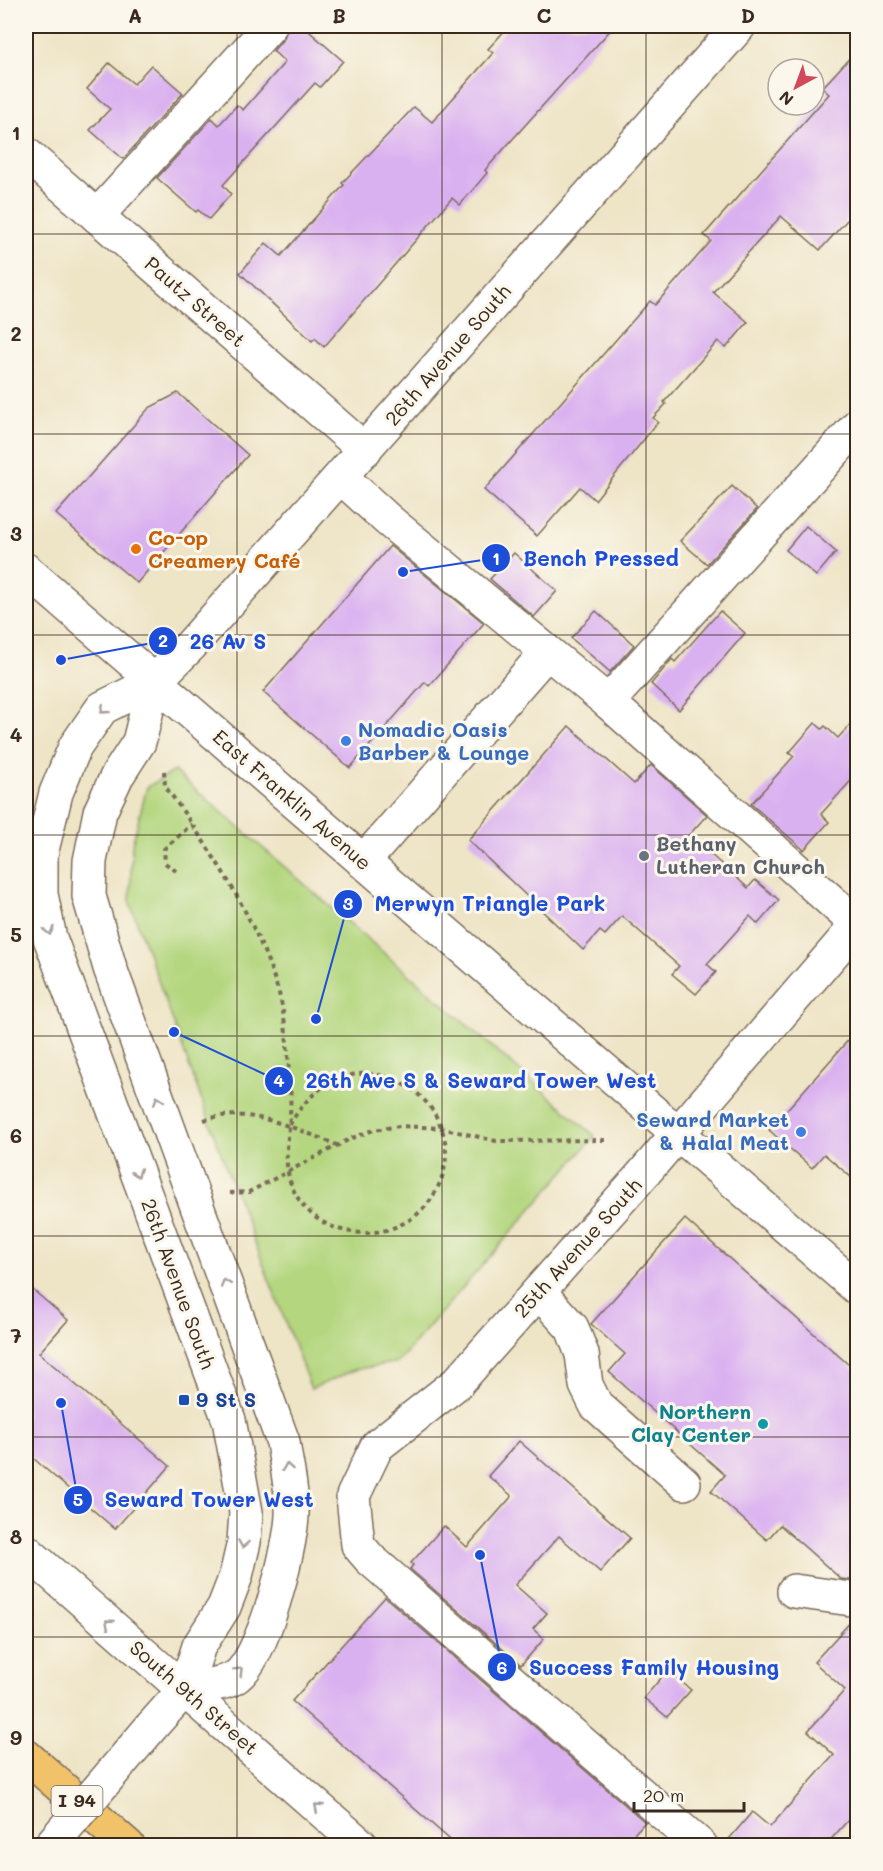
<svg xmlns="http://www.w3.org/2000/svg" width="883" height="1871" viewBox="0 0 883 1871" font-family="Mali,sans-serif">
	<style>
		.green { fill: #b3d67e; stroke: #77804e; stroke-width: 1.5 }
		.building { fill: #dab1f0 }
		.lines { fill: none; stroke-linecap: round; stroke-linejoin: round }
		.minor-casing { stroke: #7a6b59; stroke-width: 36 }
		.highway-casing { stroke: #7a6b59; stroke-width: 36 }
		.path { stroke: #7a6b59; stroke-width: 4; stroke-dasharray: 4.5 4.5; stroke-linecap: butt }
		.minor { stroke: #fff; stroke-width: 33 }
		.highway { stroke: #f2c26a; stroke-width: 33 }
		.minor-bridge-casing { stroke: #7a6b59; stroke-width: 36; stroke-linecap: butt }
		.minor-bridge { stroke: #fff; stroke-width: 33 }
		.oneway { stroke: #a79f9a }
		.grid { fill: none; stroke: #3b2a1e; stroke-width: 1.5; stroke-opacity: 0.55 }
		.food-dot { fill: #e8710a; stroke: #fbf7ec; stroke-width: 2 }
		.shop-dot { fill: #3f7fe0; stroke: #fbf7ec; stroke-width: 2 }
		.worship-dot { fill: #6b7280; stroke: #fbf7ec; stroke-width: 2 }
		.transit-dot { fill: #1a4fb4; stroke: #fbf7ec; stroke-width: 2 }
		.culture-dot { fill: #0f9aa8; stroke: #fbf7ec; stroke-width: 2 }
		.labels { text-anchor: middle; stroke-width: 6; stroke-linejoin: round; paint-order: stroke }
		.shield { fill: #fbf7ec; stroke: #75685c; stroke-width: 1.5 }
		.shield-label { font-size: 18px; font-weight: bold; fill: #3b2a1e }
		.street-label { font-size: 20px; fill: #3b2a1e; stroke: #fbf7ec }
		.food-label { font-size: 20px; font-weight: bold; fill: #c56008; stroke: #fbf7ec; text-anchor: start }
		.shop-label { font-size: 20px; font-weight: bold; fill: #366cbe; stroke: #fbf7ec; text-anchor: start }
		.worship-label { font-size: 20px; font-weight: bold; fill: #5b616d; stroke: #fbf7ec; text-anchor: start }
		.transit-label { font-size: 20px; font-weight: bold; fill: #164399; stroke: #fbf7ec; text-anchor: start }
		.culture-label { font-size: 20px; font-weight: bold; fill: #0d838f; stroke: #fbf7ec; text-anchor: end }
		.leader { fill: none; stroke: #1d4ed8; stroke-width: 2 }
		.callout-dot { fill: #1d4ed8; stroke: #fbf7ec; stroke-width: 2 }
		.mark-label { font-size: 18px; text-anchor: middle; font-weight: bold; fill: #fff }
		.callout-label { font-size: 21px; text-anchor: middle; font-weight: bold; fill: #1d4ed8; stroke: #fbf7ec; stroke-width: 6; stroke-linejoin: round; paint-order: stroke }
		.neatline { fill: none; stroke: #3b2a1e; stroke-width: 2 }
		.grid-label { font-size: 20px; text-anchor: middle; font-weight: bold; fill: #3b2a1e }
	</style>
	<rect width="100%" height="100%" fill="#fbf7ec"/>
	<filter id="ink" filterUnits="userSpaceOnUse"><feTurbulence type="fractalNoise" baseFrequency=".0167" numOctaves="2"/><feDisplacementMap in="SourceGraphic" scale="12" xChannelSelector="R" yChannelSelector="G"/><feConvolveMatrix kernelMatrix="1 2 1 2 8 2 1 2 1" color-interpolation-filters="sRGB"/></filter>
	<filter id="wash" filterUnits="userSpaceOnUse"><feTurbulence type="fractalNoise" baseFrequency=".008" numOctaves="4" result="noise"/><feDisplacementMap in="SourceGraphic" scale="24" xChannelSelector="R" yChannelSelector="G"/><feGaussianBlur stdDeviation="1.35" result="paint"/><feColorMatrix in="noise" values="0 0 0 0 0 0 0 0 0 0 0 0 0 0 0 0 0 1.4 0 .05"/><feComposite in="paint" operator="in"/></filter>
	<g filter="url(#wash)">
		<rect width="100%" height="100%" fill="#eee4c6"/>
		<path class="green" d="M174,771L595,1136L398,1362L354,1370L311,1389L226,1167L130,903L132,845L147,787Z"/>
		<g id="blocks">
			<g class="building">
				<path d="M288,26H303L343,61L320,87L315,83L223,185L231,194L209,219L198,210L196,212L157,178L212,118L219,125L237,105L243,110L285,62L273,51L284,38Z"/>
				<path d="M509,26H614L485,170L487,173L460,205L452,198L324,347L315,338L312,341L240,273L266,243L281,256L344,185L342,183L414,107L432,122L493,53L488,49Z"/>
				<path d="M858,49V208L820,250L781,216L713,292L748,322L726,348L718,341L664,402L666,404L653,418L658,422L595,500L580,487L537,536L484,490L650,301L655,305L711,241L704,235L829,94L822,88Z"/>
				<path d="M109,63L134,84L151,65L183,93L123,159L90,130L110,109L87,89Z"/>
				<path d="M178,393L248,455L137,583L56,514L149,408Z"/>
				<path d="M732,486L757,509L707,564L680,541Z"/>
				<path d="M806,526L836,552L816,576L786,550Z"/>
				<path d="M390,546L484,623L429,686L425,682L350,768L263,692Z"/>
				<path d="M514,553L557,591L534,617L490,579Z"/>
				<path d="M596,611L634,645L610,672L571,638Z"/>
				<path d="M720,611L745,633L679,710L651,684L672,659L675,662Z"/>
				<path d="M858,716V773L821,814L829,822L804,850L751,804L794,756L789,753L815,723L822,729L825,726L838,738Z"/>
				<path d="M569,726L634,784L651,765L707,815L689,835L748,888L755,880L779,900L758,924L750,916L707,964L716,972L696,994L672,974L679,966L622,916L605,935L600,931L583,950L468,840Z"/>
				<path d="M858,1029V1183L824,1154L812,1168L769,1130Z"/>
				<path d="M685,1219L858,1373V1581L841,1579L780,1525L767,1540L711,1491L725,1475L609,1372L625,1354L591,1324Z"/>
				<path d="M26,1284L68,1320L39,1353L170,1466L115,1529L26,1452Z"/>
				<path d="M519,1441L630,1538L600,1572L559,1536L515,1585L547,1613L533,1629L544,1639L521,1665L410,1569L413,1565L411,1563L444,1526L467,1547L512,1496L488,1476Z"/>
				<path d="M385,1597L645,1822L624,1845H456L292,1701Z"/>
				<path d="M854,1618H858V1809L826,1845H724L752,1812L770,1827L834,1755L808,1731L845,1690L814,1662Z"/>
				<path d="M668,1670L691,1690L667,1717L644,1698Z"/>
			</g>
		</g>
	</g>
	<g filter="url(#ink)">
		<use href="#blocks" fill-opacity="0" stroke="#7a6b59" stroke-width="1.5"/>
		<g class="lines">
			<g class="minor-casing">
				<g id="minor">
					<path d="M26,154L365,450"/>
					<path d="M97,216L270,26"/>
					<path d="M341,477L388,520L608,702L858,925"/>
					<path d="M26,570L858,1289"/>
					<path d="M154,682L139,742L117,776L100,812L90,861L89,896L110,968L283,1442C286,1465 293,1491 292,1515C291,1547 263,1662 234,1678C221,1685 199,1686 185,1689"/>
					<path d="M608,702L858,425"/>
					<path d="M363,862L547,652"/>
					<path d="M539,1292L572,1328L582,1354L586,1385L596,1405L684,1483"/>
					<path d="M26,1551L362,1846"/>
					<path d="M794,1591L858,1600"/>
					<path d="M152,1726L185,1689L199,1646L224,1607L236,1576L244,1542L246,1512L229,1420L50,938L41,894V854L56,793L75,747L102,708L154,682L191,645L739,26"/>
					<path d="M701,1846L370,1559L358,1545L353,1496L377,1446L457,1383L644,1173L858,924"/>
				</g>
			</g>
			<g class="highway-casing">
				<path id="highway" d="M26,1756L128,1846"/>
			</g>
			<g class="path">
				<path d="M164,771L165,786C210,849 253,912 277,987C285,1011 287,1043 289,1068C291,1086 291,1108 289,1127C287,1151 283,1170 295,1193C324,1248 408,1245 436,1191C483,1104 351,1014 289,1126"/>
				<path d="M176,871L165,863L164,849L192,824"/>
				<path d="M204,1120C247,1105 297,1129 337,1145"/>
				<path d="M230,1193L249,1192L352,1138L374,1130L400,1126L441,1128L496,1141L607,1140"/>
			</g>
			<use href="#minor" class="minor"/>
			<use href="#highway" class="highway"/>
			<g class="minor-bridge-casing">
				<path id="minor-bridge" d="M50,1846L152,1726"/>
			</g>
			<use href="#minor-bridge" class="minor-bridge"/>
		</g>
		<defs><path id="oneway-chevron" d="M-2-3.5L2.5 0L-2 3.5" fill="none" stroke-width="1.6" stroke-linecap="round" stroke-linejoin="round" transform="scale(1.5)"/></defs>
		<g class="oneway">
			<use href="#oneway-chevron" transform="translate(104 710) rotate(139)"/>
			<use href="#oneway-chevron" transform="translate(49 931) rotate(77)"/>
			<use href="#oneway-chevron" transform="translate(158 1100) rotate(-110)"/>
			<use href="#oneway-chevron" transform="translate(137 1173) rotate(70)"/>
			<use href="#oneway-chevron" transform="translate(225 1283) rotate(-110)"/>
			<use href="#oneway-chevron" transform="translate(287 1467) rotate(-99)"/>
			<use href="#oneway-chevron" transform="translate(243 1544) rotate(99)"/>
			<use href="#oneway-chevron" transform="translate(109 1623) rotate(-139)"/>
			<use href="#oneway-chevron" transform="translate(239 1671) rotate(-45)"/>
			<use href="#oneway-chevron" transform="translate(318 1807) rotate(-139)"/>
		</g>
	</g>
	<path class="grid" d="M237,26V1846M442,26V1846M646,26V1846M26,234H858M26,434H858M26,635H858M26,835H858M26,1036H858M26,1236H858M26,1437H858M26,1637H858"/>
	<circle class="food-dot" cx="136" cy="549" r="6"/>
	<g class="shop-dot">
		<circle cx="346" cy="741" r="6"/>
		<circle cx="801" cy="1132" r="6"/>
	</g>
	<circle class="worship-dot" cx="644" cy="856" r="6"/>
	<rect class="transit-dot" x="178" y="1394" width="12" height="12" rx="3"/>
	<circle class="culture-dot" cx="763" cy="1424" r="6"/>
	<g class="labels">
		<rect class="shield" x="51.5" y="1786" width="51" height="30" rx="4.5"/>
		<g class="shield-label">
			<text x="77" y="1807">I 94</text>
		</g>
		<g class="street-label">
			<text transform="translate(195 302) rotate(41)" y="7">Pautz Street</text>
			<text transform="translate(448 355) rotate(-49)" y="7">26th Avenue South</text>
			<text transform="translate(292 800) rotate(41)" y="7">East Franklin Avenue</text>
			<text transform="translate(578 1248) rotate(-48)" y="7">25th Avenue South</text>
			<text transform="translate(178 1284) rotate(70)" y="7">26th Avenue South</text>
			<text transform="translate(194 1698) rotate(41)" y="7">South 9th Street</text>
		</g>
		<g class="food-label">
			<text x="148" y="545">Co-op<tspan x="148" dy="23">Creamery Café</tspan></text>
		</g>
		<g class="shop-label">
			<text x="358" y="737">Nomadic Oasis<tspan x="358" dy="23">Barber &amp; Lounge</tspan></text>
			<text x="789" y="1127" text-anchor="end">Seward Market<tspan x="789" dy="23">&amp; Halal Meat</tspan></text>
		</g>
		<g class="worship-label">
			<text x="656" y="851">Bethany<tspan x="656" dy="23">Lutheran Church</tspan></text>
		</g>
		<g class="transit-label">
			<text x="196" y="1407">9 St S</text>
		</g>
		<g class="culture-label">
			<text x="751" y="1419">Northern<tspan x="751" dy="23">Clay Center</tspan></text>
		</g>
	</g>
	<path class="leader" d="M403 572L496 558M61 660L163 641M316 1019L348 904M174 1032L279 1081M61 1403L78 1500M480 1555L502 1667"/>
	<g class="callout-dot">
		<circle cx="403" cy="572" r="6"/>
		<circle cx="61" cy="660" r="6"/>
		<circle cx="316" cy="1019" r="6"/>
		<circle cx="174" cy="1032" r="6"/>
		<circle cx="61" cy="1403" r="6"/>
		<circle cx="480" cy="1555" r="6"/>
		<circle cx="496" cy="558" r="15"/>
		<circle cx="163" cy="641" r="15"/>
		<circle cx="348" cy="904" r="15"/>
		<circle cx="279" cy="1081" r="15"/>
		<circle cx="78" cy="1500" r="15"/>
		<circle cx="502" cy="1667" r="15"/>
	</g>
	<g class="mark-label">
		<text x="496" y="565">1</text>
		<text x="163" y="647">2</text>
		<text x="348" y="910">3</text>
		<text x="279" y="1087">4</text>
		<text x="78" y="1506">5</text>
		<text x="502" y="1674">6</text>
	</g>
	<g class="callout-label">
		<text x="601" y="566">Bench Pressed</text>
		<text x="228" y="649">26 Av S</text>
		<text x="490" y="911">Merwyn Triangle Park</text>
		<text x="481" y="1088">26th Ave S &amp; Seward Tower West</text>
		<text x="209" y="1507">Seward Tower West</text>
		<text x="654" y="1675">Success Family Housing</text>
	</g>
	<rect width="883" height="1871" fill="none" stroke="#fbf7ec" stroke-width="66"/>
	<g transform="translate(796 87) rotate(221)"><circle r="28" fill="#fbf7ec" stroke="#aea59a" stroke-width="1.5"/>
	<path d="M0-4.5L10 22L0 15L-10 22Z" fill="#d1495b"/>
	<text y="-9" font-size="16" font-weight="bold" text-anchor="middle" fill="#3b2a1e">N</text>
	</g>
	<path d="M634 1802v9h110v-9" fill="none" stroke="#3b2a1e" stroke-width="3"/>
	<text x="643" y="1802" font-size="18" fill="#3b2a1e" stroke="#fbf7ec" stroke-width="4.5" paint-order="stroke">20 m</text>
	<rect x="33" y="33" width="817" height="1805" class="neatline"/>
	<g class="grid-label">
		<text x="135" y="23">A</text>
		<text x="339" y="23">B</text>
		<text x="544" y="23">C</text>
		<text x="748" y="23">D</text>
		<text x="16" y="140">1</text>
		<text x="16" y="341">2</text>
		<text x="16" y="541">3</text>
		<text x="16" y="742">4</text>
		<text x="16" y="942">5</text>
		<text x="16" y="1143">6</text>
		<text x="16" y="1343">7</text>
		<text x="16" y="1544">8</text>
		<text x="16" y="1745">9</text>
	</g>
</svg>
